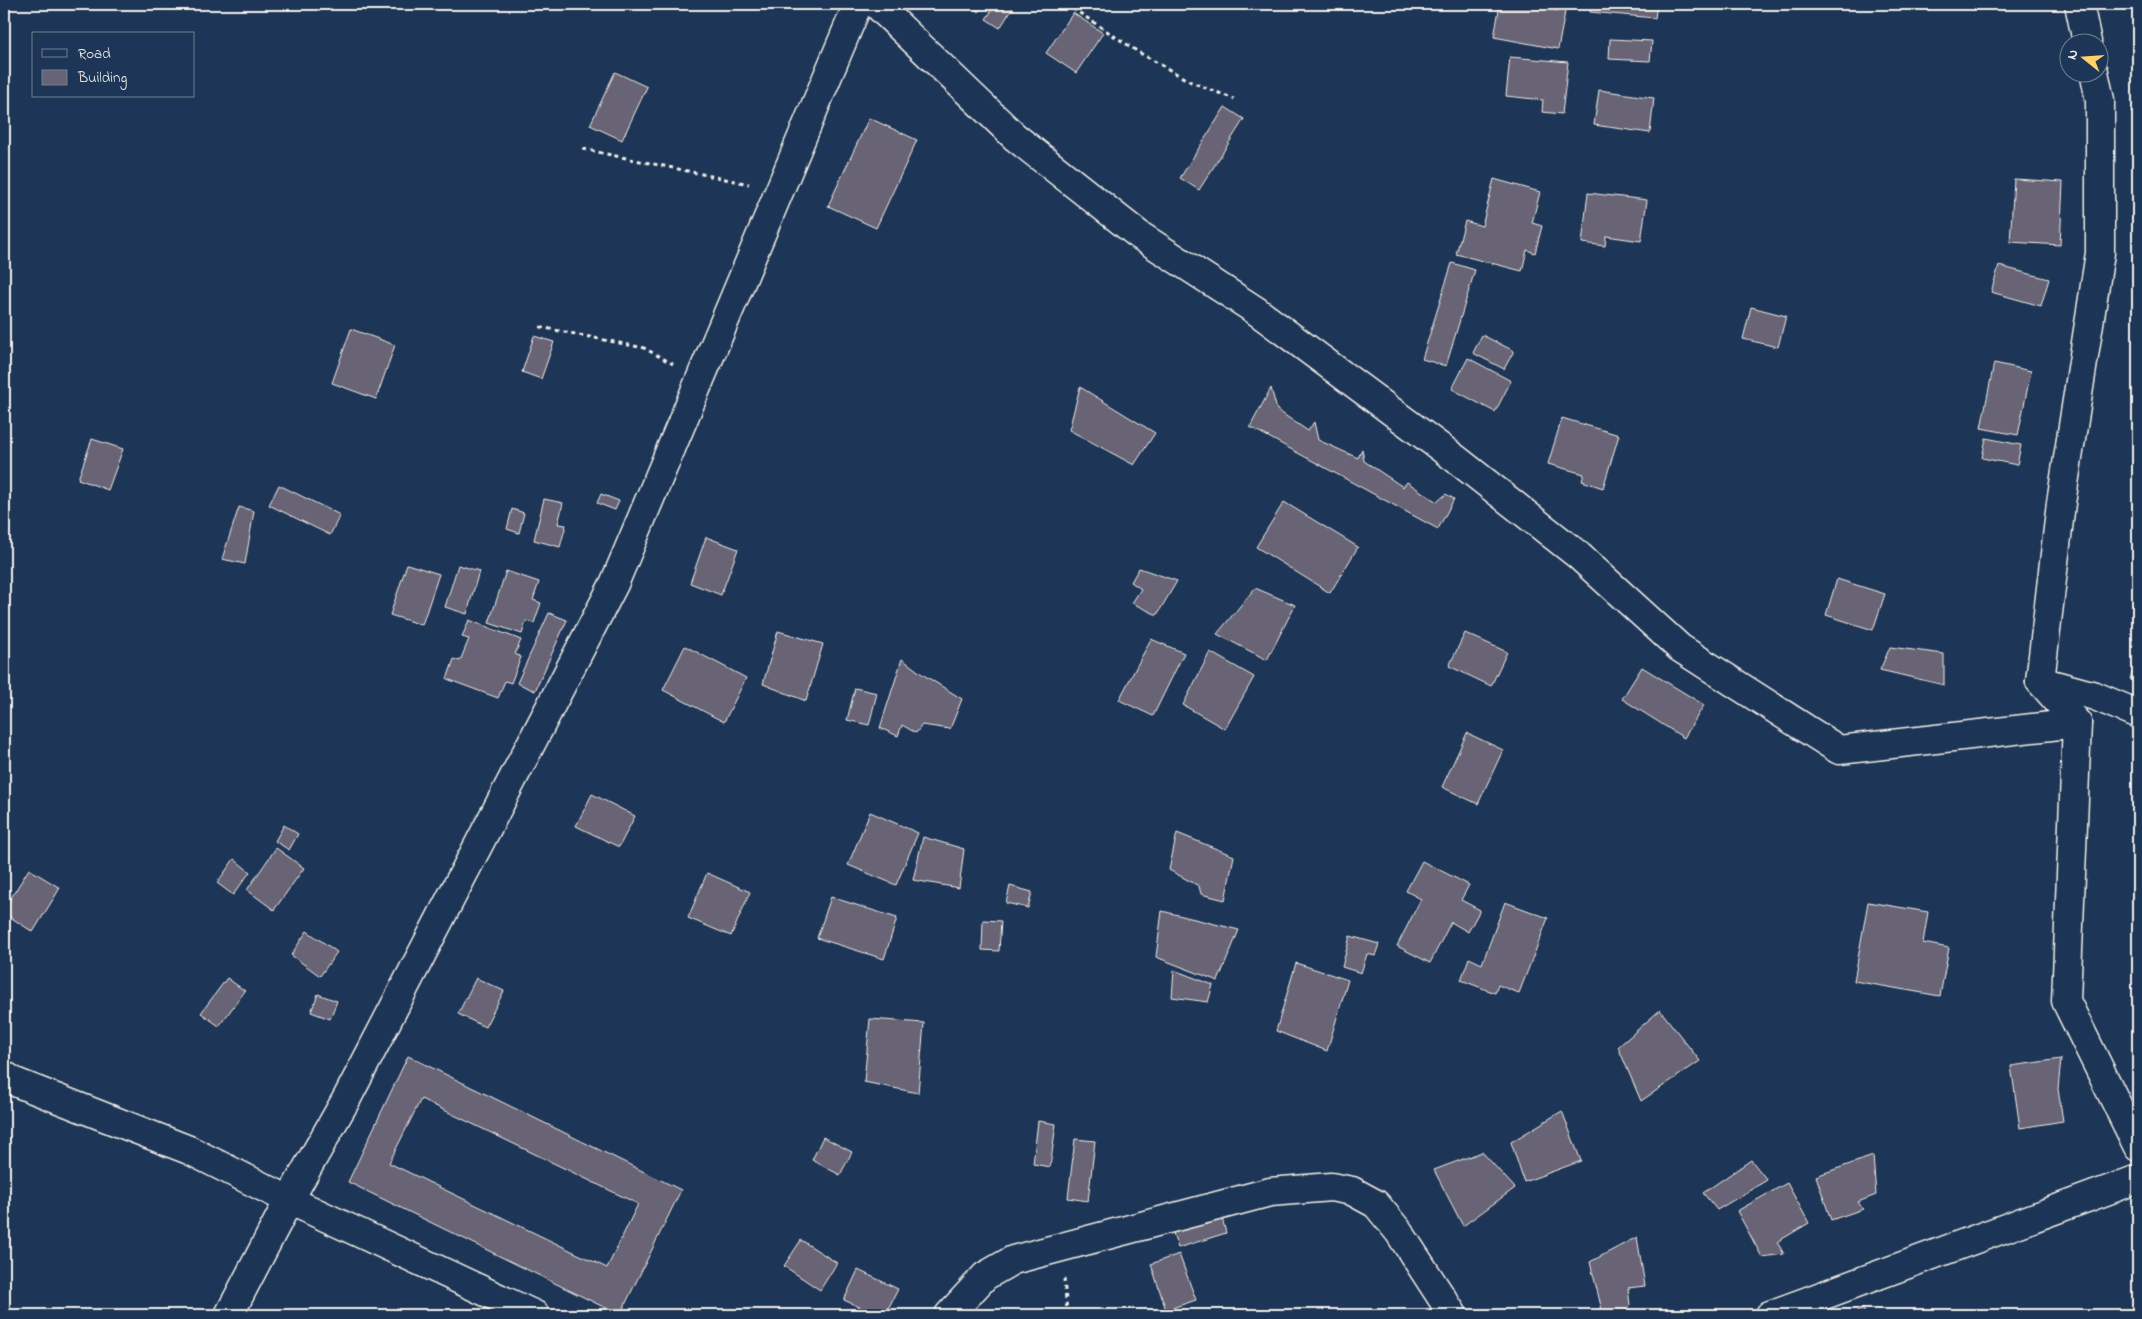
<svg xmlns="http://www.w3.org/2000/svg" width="2142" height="1319" viewBox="0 0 2142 1319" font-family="'Indie Flower',sans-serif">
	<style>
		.building { fill: #686475; stroke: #f4f1e8; fill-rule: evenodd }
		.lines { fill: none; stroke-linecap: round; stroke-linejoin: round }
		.minor-casing { stroke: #f4f1e8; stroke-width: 31 }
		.path { stroke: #f4f1e8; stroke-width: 3; stroke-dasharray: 4 4; stroke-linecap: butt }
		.minor { stroke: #1d3557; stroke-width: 28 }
	</style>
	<rect width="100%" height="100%" fill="#1d3557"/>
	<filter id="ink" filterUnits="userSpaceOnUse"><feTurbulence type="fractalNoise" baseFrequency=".02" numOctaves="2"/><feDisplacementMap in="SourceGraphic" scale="10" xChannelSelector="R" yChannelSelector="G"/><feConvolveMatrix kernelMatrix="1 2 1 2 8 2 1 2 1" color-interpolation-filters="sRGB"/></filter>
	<g filter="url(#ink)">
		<g class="building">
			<path d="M968,4H985L979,12Z"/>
			<path d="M996,4H1015L1000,28L986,19Z"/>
			<path d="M1500,4H1517L1565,12L1558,49L1494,37Z"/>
			<path d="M1590,4H1657L1655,18L1590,12Z"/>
			<path d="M1073,13L1103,33L1076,73L1046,53Z"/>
			<path d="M1610,39L1652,41L1650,61L1609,59Z"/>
			<path d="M1510,57L1568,62L1562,114L1542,112L1543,100L1506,96Z"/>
			<path d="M615,72L647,87L622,140L590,125Z"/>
			<path d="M1599,90L1654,98L1650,133L1594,125Z"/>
			<path d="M1225,107L1244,119L1199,190L1180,178Z"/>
			<path d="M869,118L917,140L876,228L828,206Z"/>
			<path d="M1494,179L1540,192L1532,223L1542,226L1535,253L1527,250L1522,271L1456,254L1465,221L1482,226Z"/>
			<path d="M2014,179L2063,182L2060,245L2010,242Z"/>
			<path d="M1588,193L1647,200L1641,241L1606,236L1605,246L1582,243Z"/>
			<path d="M1452,263L1475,270L1446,366L1422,359Z"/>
			<path d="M1999,266L2049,279L2041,306L1991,292Z"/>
			<path d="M1751,307L1786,316L1778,347L1743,339Z"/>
			<path d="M351,329L395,345L376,399L332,383Z"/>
			<path d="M1482,335L1514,351L1504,369L1473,353Z"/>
			<path d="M534,336L554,342L541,379L522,372Z"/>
			<path d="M1468,358L1511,381L1495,412L1452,389Z"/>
			<path d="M1994,363L2031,371L2018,435L1981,428Z"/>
			<path d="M1080,387L1155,433L1134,465L1069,430Z"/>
			<path d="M1271,388L1277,410L1308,431L1314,422L1318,440L1358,458L1362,449L1364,461L1403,487L1407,482L1437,502L1446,494L1454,499L1438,529L1250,427Z"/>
			<path d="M1562,418L1619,435L1603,488L1582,481L1584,474L1548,464Z"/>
			<path d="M1986,438L2021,445L2017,465L1982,458Z"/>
			<path d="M92,439L123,449L108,490L78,479Z"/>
			<path d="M279,485L340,515L330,535L269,505Z"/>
			<path d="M601,494L619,501L615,510L597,503Z"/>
			<path d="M544,499L563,503L558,524L566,525L560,547L534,540Z"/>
			<path d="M1284,502L1358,547L1330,593L1256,547Z"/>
			<path d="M239,507L254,511L245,564L222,559Z"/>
			<path d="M512,509L524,513L519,533L507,529Z"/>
			<path d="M706,537L738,549L721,595L690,583Z"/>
			<path d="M407,564L439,574L422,625L390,615Z"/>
			<path d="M458,565L479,571L467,614L445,607Z"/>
			<path d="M1139,568L1177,581L1157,615L1132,603L1141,589L1131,582Z"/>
			<path d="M506,571L539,582L533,600L541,603L534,623L526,621L522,634L489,623Z"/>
			<path d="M1837,579L1885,594L1873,630L1826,615Z"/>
			<path d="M1255,588L1295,605L1267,660L1217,634Z"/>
			<path d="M549,613L567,620L535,691L517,683Z"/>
			<path d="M469,620L521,640L515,654L521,657L511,683L505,681L498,698L447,679L454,659L460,661L469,639L462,637Z"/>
			<path d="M778,631L823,644L806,701L763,684Z"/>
			<path d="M1465,633L1507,652L1491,686L1449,666Z"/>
			<path d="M1151,639L1184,653L1153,716L1119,700Z"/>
			<path d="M685,646L746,678L724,722L663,690Z"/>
			<path d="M1890,647L1944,654V685L1880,670Z"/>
			<path d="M2138,650V681L2130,679Z"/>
			<path d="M1210,652L1254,677L1225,729L1183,705Z"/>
			<path d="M902,659L922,674L962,699L950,729L922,725L916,733L902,725L898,736L880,728Z"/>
			<path d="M1642,667L1704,705L1684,738L1622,699Z"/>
			<path d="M855,688L877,693L869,725L847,720Z"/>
			<path d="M1467,733L1503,750L1478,804L1442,787Z"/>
			<path d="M592,794L635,816L619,847L576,826Z"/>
			<path d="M870,812L918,833L896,885L848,865Z"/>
			<path d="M284,825L298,834L289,850L275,841Z"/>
			<path d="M1177,833L1234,856L1225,900L1201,894L1199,886L1169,870Z"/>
			<path d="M923,837L964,849L959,888L913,880Z"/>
			<path d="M276,848L304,868L274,910L247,890Z"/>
			<path d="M234,859L250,872L233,895L217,883Z"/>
			<path d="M1422,861L1469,885L1461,900L1480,910L1468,932L1451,922L1430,963L1397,946L1421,899L1406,891Z"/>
			<path d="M29,869L60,888L33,932L4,913V909Z"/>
			<path d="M707,873L750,892L731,936L688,918Z"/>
			<path d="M1010,886L1032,892L1028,908L1006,903Z"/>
			<path d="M831,897L897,918L884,959L817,938Z"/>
			<path d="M1505,902L1548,918L1519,993L1498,985L1495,993L1461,980L1469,958L1482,964Z"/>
			<path d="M1868,902L1928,912L1923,943L1949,948L1940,996L1854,981Z"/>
			<path d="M1162,911L1239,930L1218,981L1156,957Z"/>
			<path d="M983,920L1001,921L999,951L982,950Z"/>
			<path d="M307,931L337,952L320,976L291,955Z"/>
			<path d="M1350,936L1379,944L1375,956L1367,954L1361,973L1342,967Z"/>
			<path d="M1296,963L1348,980L1327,1051L1276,1031Z"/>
			<path d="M1174,970L1213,985L1208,1002L1172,997Z"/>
			<path d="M227,978L245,991L219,1026L201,1013Z"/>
			<path d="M476,978L504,991L485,1027L458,1014Z"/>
			<path d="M318,994L337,1001L330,1019L311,1012Z"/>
			<path d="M1660,1010L1700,1061L1641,1101L1618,1047Z"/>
			<path d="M870,1019L924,1023L918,1093L864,1082Z"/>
			<path d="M408,1056L681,1190L620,1315L348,1182ZM421,1099L638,1204L607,1268L389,1163Z"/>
			<path d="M2061,1059L2058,1089L2063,1121L2020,1128L2011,1066Z"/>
			<path d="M1562,1111L1581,1161L1524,1182L1511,1142Z"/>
			<path d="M1038,1121L1056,1124L1050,1167L1033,1164Z"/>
			<path d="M823,1137L852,1152L840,1175L812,1160Z"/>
			<path d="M1075,1139L1095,1141L1088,1201L1068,1198Z"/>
			<path d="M1482,1152L1515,1188L1463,1226L1434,1170Z"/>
			<path d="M1873,1156L1876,1195L1858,1202L1863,1209L1831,1220L1816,1176Z"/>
			<path d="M1751,1160L1767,1180L1717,1210L1703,1193Z"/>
			<path d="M1787,1183L1809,1223L1777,1242L1784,1254L1762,1257L1737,1211Z"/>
			<path d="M1221,1214L1226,1233L1178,1248L1172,1230Z"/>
			<path d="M1637,1237L1645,1286L1628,1288L1630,1305L1622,1315H1615L1602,1310L1590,1262Z"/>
			<path d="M801,1240L837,1263L820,1290L784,1266Z"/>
			<path d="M1179,1254L1196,1300L1166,1310L1151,1264Z"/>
			<path d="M858,1270L898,1289L885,1315H877L844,1300Z"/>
			<path d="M1863,1309L1866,1315H1850Z"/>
		</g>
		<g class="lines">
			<g class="minor-casing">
				<g id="minor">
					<path d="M876,4L1015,137L1139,235L1255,310L1456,459L1578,555L1680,648L1839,750L2077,723L2066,1001L2138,1147"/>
					<path d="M2079,4L2087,42"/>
					<path d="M2040,681L2095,696L2138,714"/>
					<path d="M2077,723L2040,681L2061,503L2100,253V100L2094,72"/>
					<path d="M4,1075L15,1082L189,1150L289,1200L535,1315"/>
					<path d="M229,1315L289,1200L347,1098L614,584L858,4"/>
					<path d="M949,1315L985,1276L1013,1260L1270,1192L1331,1187L1352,1191L1376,1204L1399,1232L1453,1315"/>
					<path d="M1770,1315L2138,1179"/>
				</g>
			</g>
			<g class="path">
				<path d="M1066,4L1140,53L1191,82L1234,99"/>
				<path d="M2131,111L2138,114"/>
				<path d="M583,149L749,184"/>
				<path d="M540,327L644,348L673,364"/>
				<path d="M1064,1279L1067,1311L1066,1315"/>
			</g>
			<use href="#minor" class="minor"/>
		</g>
	</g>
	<rect width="2142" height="1319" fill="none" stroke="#1d3557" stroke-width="20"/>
	<rect x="10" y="10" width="2122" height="1299" fill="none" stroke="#f4f1e8" stroke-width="2" filter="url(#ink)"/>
	<rect x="32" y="32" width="162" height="65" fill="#1d3557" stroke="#738091"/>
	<rect x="42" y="49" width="25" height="8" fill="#1d3557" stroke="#738091"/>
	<text x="78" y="58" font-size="15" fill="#f4f1e8">Road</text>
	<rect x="42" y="70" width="25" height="15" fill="#686475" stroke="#738091"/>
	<text x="78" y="82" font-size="15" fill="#f4f1e8">Building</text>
	<g transform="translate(2084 58) rotate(287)"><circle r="24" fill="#1d3557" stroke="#738091"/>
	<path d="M0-4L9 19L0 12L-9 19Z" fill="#ffd166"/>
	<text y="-8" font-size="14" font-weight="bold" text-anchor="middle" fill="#f4f1e8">N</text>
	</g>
</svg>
